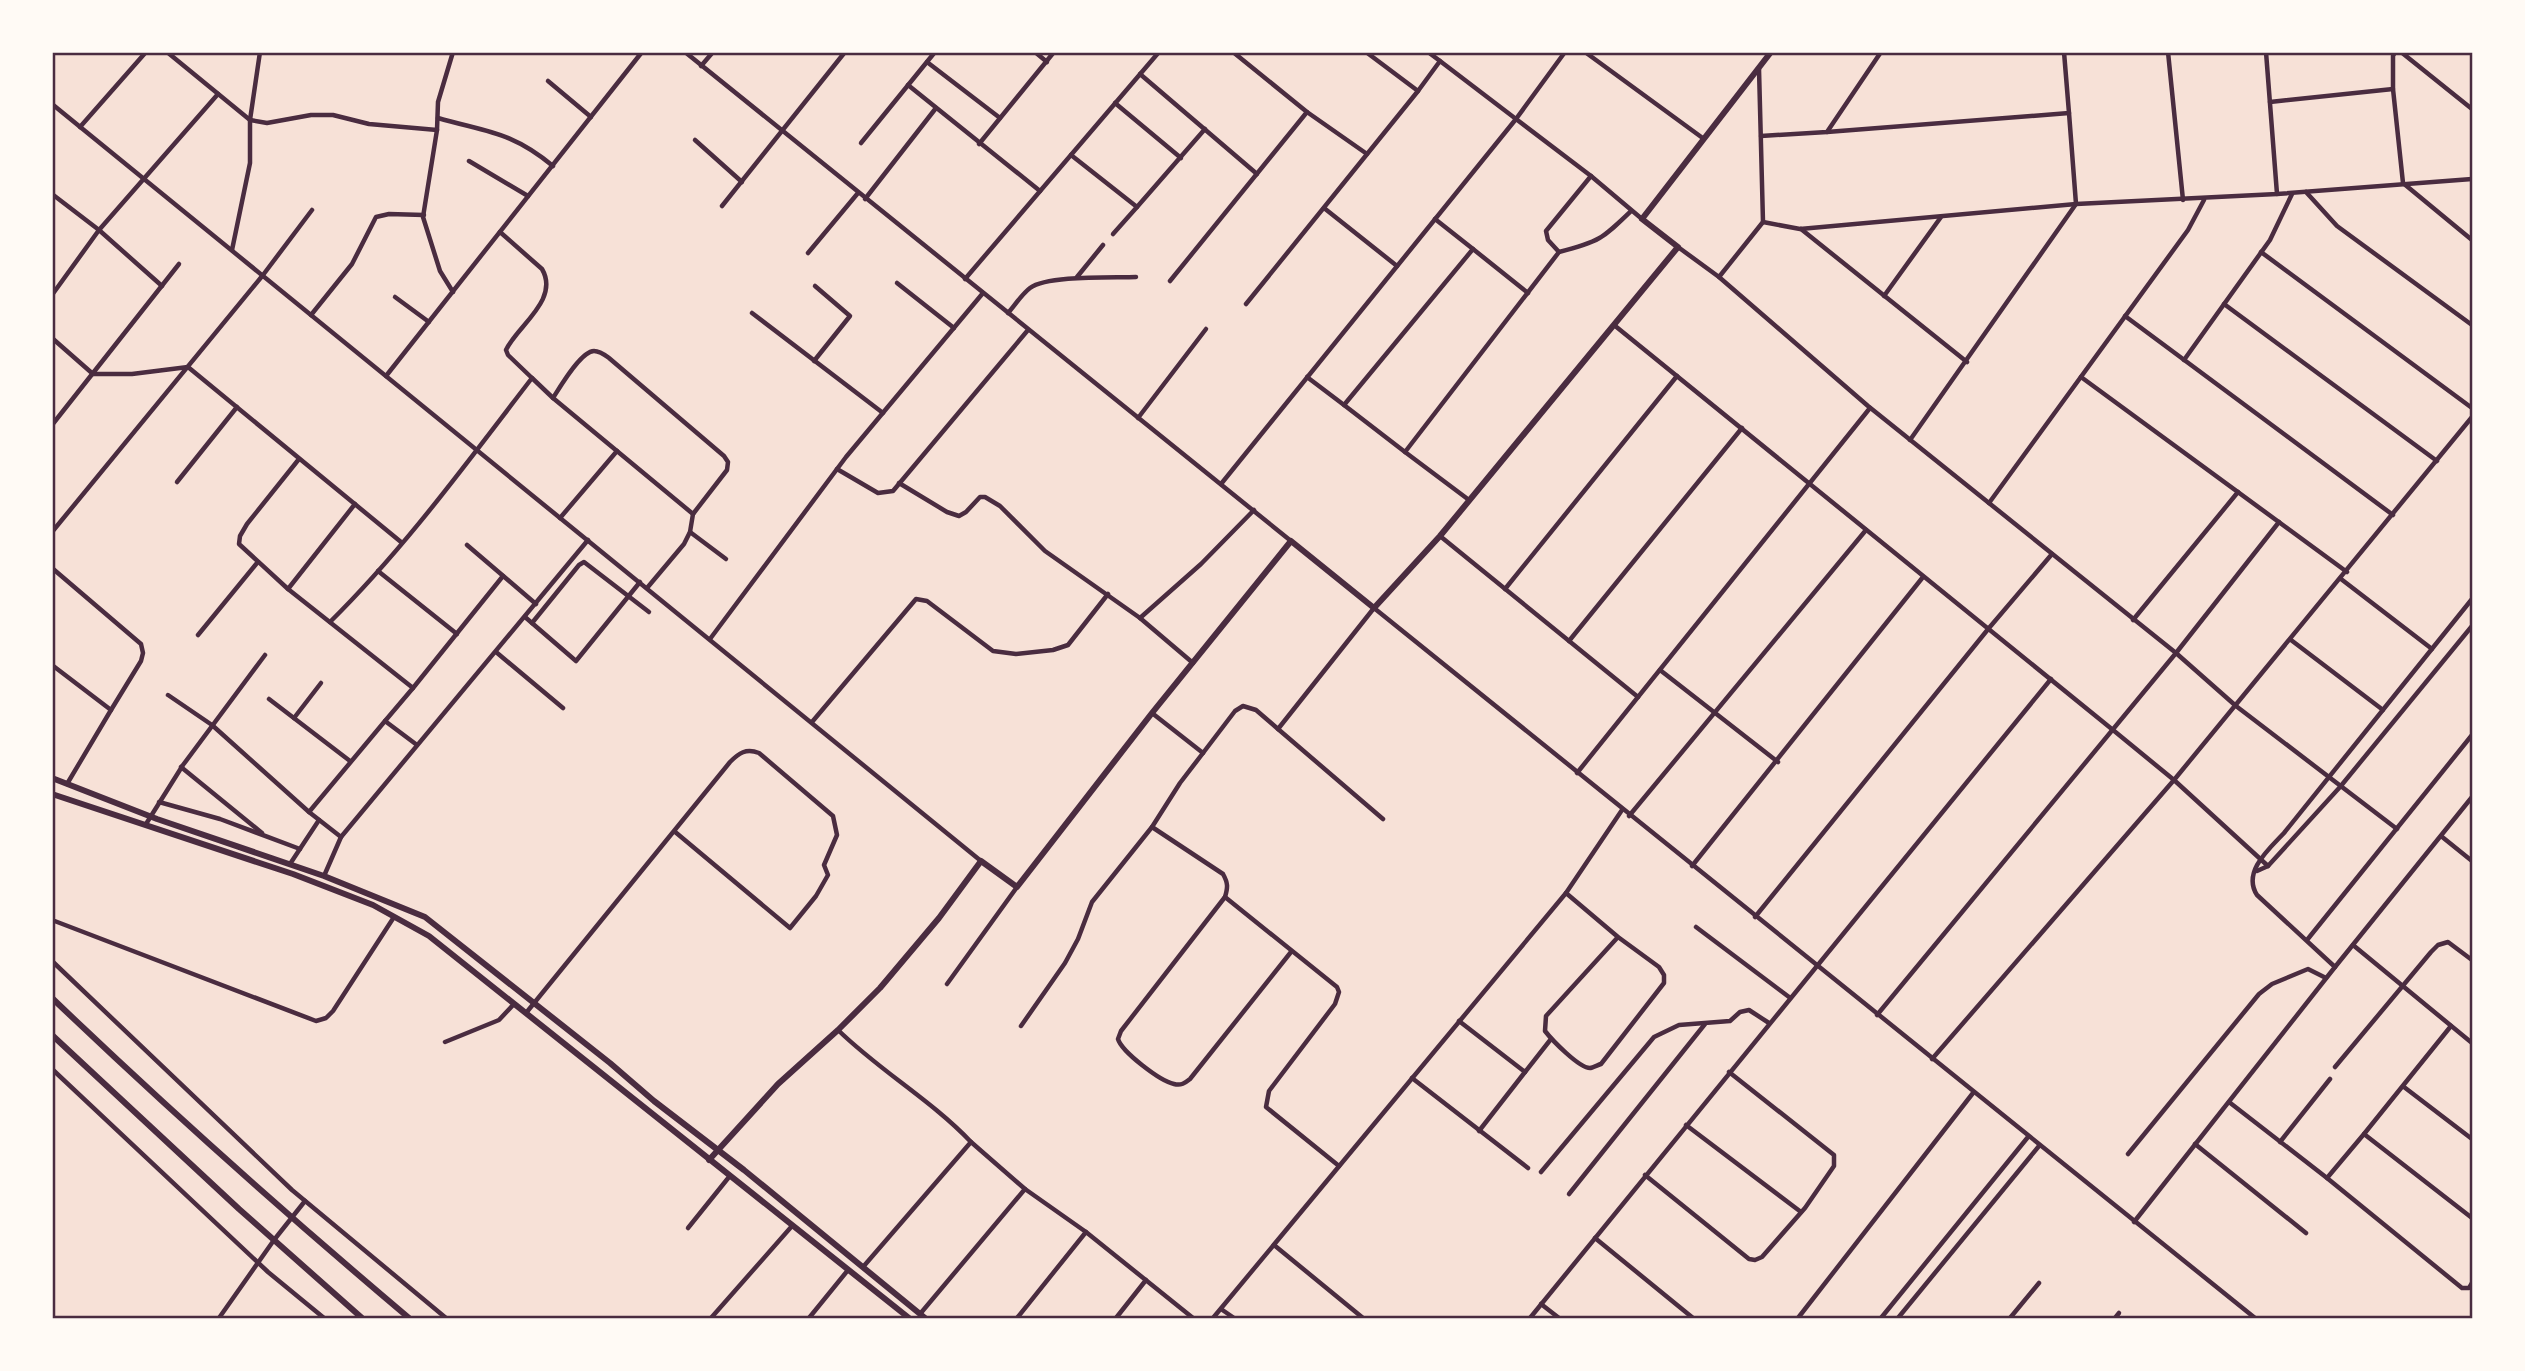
<svg xmlns="http://www.w3.org/2000/svg" width="2525" height="1371" viewBox="0 0 2525 1371" font-family="'DM Sans',sans-serif">
	<style>
		.lines { fill: none; stroke-linecap: round; stroke-linejoin: round }
		.minor { stroke: #4a2c40; stroke-width: 4.5 }
		.tertiary { stroke: #4a2c40; stroke-width: 6 }
		.secondary { stroke: #4a2c40; stroke-width: 6 }
		.neatline { fill: none; stroke: #4a2c40; stroke-width: 2.5 }
	</style>
	<rect width="100%" height="100%" fill="#f7e1d7"/>
	<g class="lines">
		<g class="minor">
			<path d="M167,52L250,120L267,123L311,115H333L369,124L437,130L438,102L453,52"/>
			<path d="M685,52L1291,541"/>
			<path d="M1035,52L1047,62"/>
			<path d="M1428,52L1440,61"/>
			<path d="M1565,52L1516,119L1591,176L1642,219"/>
			<path d="M1585,52L1704,139"/>
			<path d="M2168,52L2183,200"/>
			<path d="M2401,52L2472,109"/>
			<path d="M927,62L1000,118"/>
			<path d="M701,66L713,52"/>
			<path d="M1140,74L1257,174"/>
			<path d="M548,81L591,117"/>
			<path d="M908,85L1040,191"/>
			<path d="M2393,89V56L2395,52"/>
			<path d="M2270,102L2393,89L2403,183L2472,240"/>
			<path d="M1115,103L1181,158"/>
			<path d="M52,104L981,861"/>
			<path d="M1307,112L1367,154"/>
			<path d="M438,118C486,132 511,131 553,166"/>
			<path d="M80,127L146,52"/>
			<path d="M437,130L423,217L440,271L453,292"/>
			<path d="M1827,132L2069,113L2064,52"/>
			<path d="M1761,136L1827,132L1881,52"/>
			<path d="M695,140L742,182"/>
			<path d="M861,143L935,52"/>
			<path d="M979,144L1054,52"/>
			<path d="M1071,155L1137,207L1205,129"/>
			<path d="M469,161L528,196"/>
			<path d="M2306,192L2337,226L2472,325"/>
			<path d="M52,194L99,230L162,286"/>
			<path d="M2277,194L2472,179"/>
			<path d="M865,199L936,108"/>
			<path d="M722,206L845,52"/>
			<path d="M1324,208L1397,266"/>
			<path d="M1435,219L1473,249L1344,405L1405,452L1559,252L1548,240L1546,231L1591,176"/>
			<path d="M1763,222L1800,229L2076,204L2277,194L2266,52"/>
			<path d="M1801,229L1967,362"/>
			<path d="M500,232L542,269C560,300 517,326 506,350L508,355L532,378"/>
			<path d="M1113,234L1137,207"/>
			<path d="M1678,247L1719,277L1763,222L1759,69"/>
			<path d="M1473,249L1528,293"/>
			<path d="M232,250L250,163V120L260,52"/>
			<path d="M1559,252C1599,242 1602,239 1631,211"/>
			<path d="M2261,252L2472,408"/>
			<path d="M808,253L858,193"/>
			<path d="M1077,277L1103,245"/>
			<path d="M1719,277L1868,406L2176,653L2236,706L2397,829"/>
			<path d="M965,279L1159,52"/>
			<path d="M1170,281L1307,112L1233,52"/>
			<path d="M897,283L954,328"/>
			<path d="M52,295L99,230L218,94"/>
			<path d="M1884,296L1941,217"/>
			<path d="M395,297L429,322"/>
			<path d="M1246,304L1418,91"/>
			<path d="M2224,304L2437,461"/>
			<path d="M752,313L883,413"/>
			<path d="M1008,313C1015,305 1022,294 1030,288C1048,275 1113,278 1136,277"/>
			<path d="M311,315L352,264L376,217L389,214L424,215"/>
			<path d="M2125,316L2393,515"/>
			<path d="M1614,325L2113,730L2174,780L2268,866"/>
			<path d="M52,338L93,374H132L188,367L401,542"/>
			<path d="M2184,360L2270,240L2292,194"/>
			<path d="M814,361L850,316L815,286"/>
			<path d="M386,376L642,52"/>
			<path d="M1307,377L1344,405"/>
			<path d="M2081,377L2347,572"/>
			<path d="M553,398L693,514"/>
			<path d="M1138,418L1206,329"/>
			<path d="M52,425L179,264"/>
			<path d="M1910,440L2076,204L2069,113"/>
			<path d="M1405,452L1469,500"/>
			<path d="M299,459L247,524L240,536L239,544L288,589L413,688L503,576"/>
			<path d="M837,469L878,493L893,491L1028,330"/>
			<path d="M177,482L237,407"/>
			<path d="M899,483L947,512L959,516L966,512L980,497H985L1000,506L1045,551L1140,618L1193,663"/>
			<path d="M1221,484L1516,119L1440,61L1418,91L1366,52"/>
			<path d="M1989,503L2188,230L2204,200"/>
			<path d="M560,518L617,451"/>
			<path d="M52,532L263,275L312,210"/>
			<path d="M690,532L726,559"/>
			<path d="M1440,536L1638,697"/>
			<path d="M467,545L536,604"/>
			<path d="M52,568L141,644L143,653L141,661L111,710"/>
			<path d="M378,571L457,634"/>
			<path d="M2341,579L2432,649"/>
			<path d="M288,589L355,504"/>
			<path d="M1505,589L1677,376"/>
			<path d="M525,617L576,661L640,582"/>
			<path d="M1140,618L1201,564L1254,510"/>
			<path d="M2133,620L2238,492"/>
			<path d="M330,622C405,548 468,461 532,378L553,398C560,387 581,351 594,351C600,351 605,355 609,358L724,456L728,462L727,470L693,514L690,532L684,544L647,588"/>
			<path d="M532,623L579,565L584,562L649,612"/>
			<path d="M198,635L257,563"/>
			<path d="M710,639L846,457L983,293"/>
			<path d="M2291,640L2383,710"/>
			<path d="M1569,641L1742,428"/>
			<path d="M496,652L563,708"/>
			<path d="M52,665L111,710L67,784"/>
			<path d="M1660,670L1778,762"/>
			<path d="M413,688L385,721L417,745"/>
			<path d="M168,695L212,725L309,812"/>
			<path d="M269,699L350,761"/>
			<path d="M1152,713L1203,753L1235,711L1243,706L1256,710L1278,729L1374,608L2255,1318"/>
			<path d="M294,718L321,683"/>
			<path d="M812,722L916,599L927,601L993,651L1016,654L1053,650L1068,645L1108,594"/>
			<path d="M1278,729L1383,819"/>
			<path d="M181,767L262,833"/>
			<path d="M1577,773L1870,408"/>
			<path d="M159,802L220,819L300,849"/>
			<path d="M1629,816L1866,530"/>
			<path d="M146,824L183,765L265,655"/>
			<path d="M1152,827L1223,874C1228,883 1228,887 1225,897L1121,1031L1118,1039C1122,1052 1160,1081 1174,1084C1181,1086 1185,1083 1190,1079L1291,952"/>
			<path d="M2441,836L2472,861"/>
			<path d="M341,837L309,812L385,721"/>
			<path d="M290,864L319,820"/>
			<path d="M1692,866L1923,577"/>
			<path d="M2257,871L2268,866L2340,787L2472,626"/>
			<path d="M324,876L341,837L588,540"/>
			<path d="M1566,893L1618,937L1659,967L1664,975V983L1601,1064C1598,1065 1592,1068 1590,1068C1579,1068 1552,1040 1545,1031L1546,1016L1618,937"/>
			<path d="M1225,897L1337,987L1339,992L1335,1004L1269,1091L1266,1107L1339,1166"/>
			<path d="M1755,917L1989,628L2052,554"/>
			<path d="M52,920L316,1021L326,1018L333,1011L394,917"/>
			<path d="M1696,927L1789,997"/>
			<path d="M2307,940L2472,735"/>
			<path d="M2353,945L2472,1043"/>
			<path d="M52,961L292,1190L446,1318"/>
			<path d="M2335,967L2472,797"/>
			<path d="M947,984L1017,887"/>
			<path d="M526,1013L730,762C739,753 746,748 759,753L833,816L837,835L824,865L828,875L816,896L790,928L674,831"/>
			<path d="M1877,1015L2176,653L2279,522"/>
			<path d="M1459,1021L1525,1072L1551,1039"/>
			<path d="M1021,1026L1065,963L1078,939L1092,902L1152,827L1180,783L1203,753"/>
			<path d="M2451,1026L2364,1134L2472,1218"/>
			<path d="M838,1030C880,1071 931,1100 971,1142"/>
			<path d="M445,1042L499,1020L514,1004"/>
			<path d="M1932,1059L2174,780L2472,417"/>
			<path d="M2335,1067L2431,952L2438,945L2448,942L2472,960"/>
			<path d="M52,1069L268,1272L324,1318"/>
			<path d="M1412,1078L1528,1168"/>
			<path d="M2404,1087L2472,1139"/>
			<path d="M2229,1102L2327,1178L2462,1288H2469L2472,1283"/>
			<path d="M1686,1125L1801,1212"/>
			<path d="M1479,1131L1525,1072"/>
			<path d="M2280,1142L2330,1079"/>
			<path d="M2195,1144L2306,1233"/>
			<path d="M2128,1154L2259,994L2272,984L2308,969L2326,978"/>
			<path d="M1541,1172L1654,1037L1679,1025L1730,1021L1740,1012L1749,1010L1769,1023"/>
			<path d="M1645,1175L1749,1259L1755,1260L1762,1257L1805,1208L1834,1166V1155L1729,1072"/>
			<path d="M2327,1178L2364,1134"/>
			<path d="M1569,1194L1705,1024"/>
			<path d="M2134,1222L2335,967L2257,895C2242,872 2269,849 2284,833L2472,599"/>
			<path d="M688,1228L729,1177"/>
			<path d="M1595,1238L1693,1318"/>
			<path d="M1274,1245L1363,1318"/>
			<path d="M863,1267L971,1142L1025,1189"/>
			<path d="M1541,1304L1559,1318"/>
			<path d="M1221,1309L1234,1318"/>
			<path d="M920,1314L1025,1189L1086,1232"/>
			<path d="M219,1318L274,1240L305,1201"/>
			<path d="M711,1318L792,1226"/>
			<path d="M809,1318L848,1270"/>
			<path d="M1017,1318L1086,1232L1193,1318"/>
			<path d="M1116,1318L1146,1280"/>
			<path d="M1213,1318L1566,893L1622,810"/>
			<path d="M1530,1318L2051,679"/>
			<path d="M1798,1318L1973,1093"/>
			<path d="M1881,1318L2028,1137"/>
			<path d="M1898,1318L2039,1146"/>
			<path d="M2010,1318L2039,1283"/>
			<path d="M2115,1318L2119,1313"/>
		</g>
		<g class="tertiary">
			<path d="M52,778L157,819L324,876L425,917L610,1063L654,1101L744,1170L925,1318"/>
			<path d="M52,794L293,874L373,905L429,936L909,1318"/>
			<path d="M709,1160L778,1084L838,1030L880,988L939,918L981,861L1017,887L1152,713L1291,541L1374,608L1440,536L1678,247L1642,219L1771,52"/>
		</g>
		<g class="secondary">
			<path d="M52,998C168,1109 287,1215 409,1318"/>
			<path d="M52,1035L239,1209L362,1318"/>
		</g>
	</g>
	<rect width="2525" height="1371" fill="none" stroke="#fffaf5" stroke-width="108"/>
	<rect x="54" y="54" width="2417" height="1263" class="neatline"/>
</svg>
